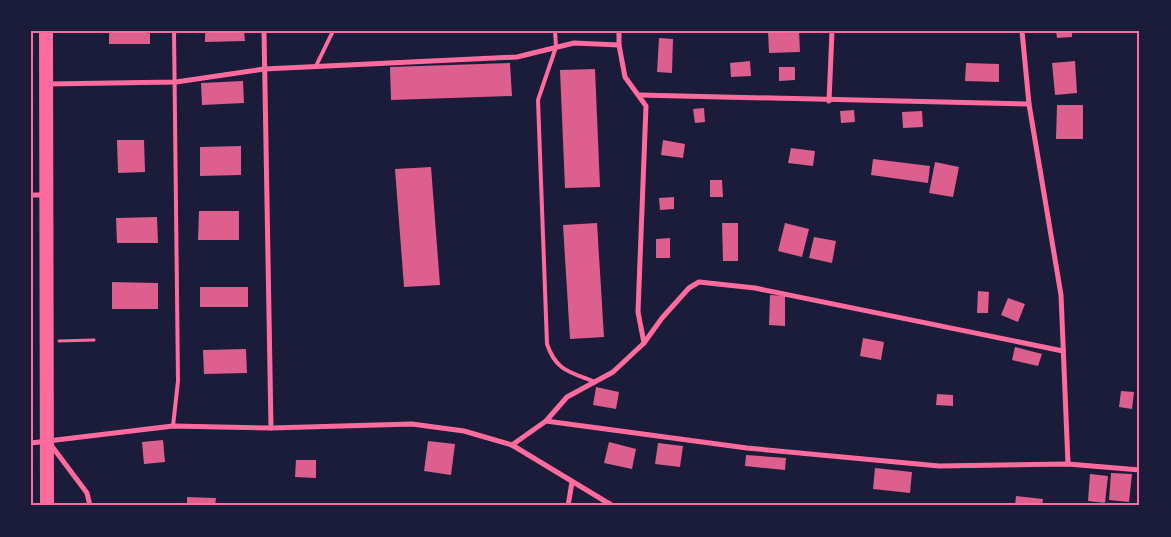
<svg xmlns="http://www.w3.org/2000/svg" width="1171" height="537" viewBox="0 0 1171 537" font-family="Ubuntu,sans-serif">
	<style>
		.building { fill: #dd5f8e }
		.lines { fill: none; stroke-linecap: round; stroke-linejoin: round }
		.path { stroke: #ff6b9d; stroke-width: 3 }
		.service { stroke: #ff6b9d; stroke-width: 4 }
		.minor { stroke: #ff6b9d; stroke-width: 5 }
		.trunk { stroke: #ff6b9d; stroke-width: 14 }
		.neatline { fill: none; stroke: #ff6b9d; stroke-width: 2 }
	</style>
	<rect width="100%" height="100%" fill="#1b1b3a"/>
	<g class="building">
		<rect x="109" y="31" width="41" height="13"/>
		<path d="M205,31H244L245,41L205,42Z"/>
		<path d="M768,31H799L800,52L769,53Z"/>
		<path d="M1056,31H1072V37L1057,38Z"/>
		<path d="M659,38L673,39L672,73L657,72Z"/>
		<path d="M750,61L751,76L731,77L730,63Z"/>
		<path d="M1075,61L1077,93L1055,95L1052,63Z"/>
		<path d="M510,63L512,96L391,100L390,67Z"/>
		<path d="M966,63L999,64V82L965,81Z"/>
		<path d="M779,67H795V80L779,81Z"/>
		<path d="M595,69L600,187L565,188L560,70Z"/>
		<path d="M243,81L244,103L202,105L201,83Z"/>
		<path d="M1057,105H1083V139H1056Z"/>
		<path d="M704,108L705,122L695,123L693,109Z"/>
		<path d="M854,110L855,122L841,123L840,111Z"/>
		<path d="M922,111L923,127L903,128L902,112Z"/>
		<path d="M117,140H144L145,172L118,173Z"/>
		<path d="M663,140L685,144L683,158L661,155Z"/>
		<path d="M241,146V175L200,176V147Z"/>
		<path d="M791,148L815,151L813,166L788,163Z"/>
		<path d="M873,159L930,166L928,183L871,175Z"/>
		<path d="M935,162L959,167L953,197L929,193Z"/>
		<path d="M431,167L440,285L404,287L395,169Z"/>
		<path d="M710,180H722L723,197H710Z"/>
		<path d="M674,197V209L660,210L659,198Z"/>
		<path d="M199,211H239V240H198Z"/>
		<path d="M157,217L158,243H117L116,218Z"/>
		<path d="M597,223L604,337L570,339L563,225Z"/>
		<path d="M722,223H738V261H723Z"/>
		<path d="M785,223L809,229L802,257L778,251Z"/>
		<path d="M814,237L836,241L832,263L809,258Z"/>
		<path d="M670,238V258H656V239Z"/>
		<path d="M112,282L158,283V309H112Z"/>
		<rect x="200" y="287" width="48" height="20"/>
		<path d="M978,291L989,292L988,313H977Z"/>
		<path d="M770,295L785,296V326L769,325Z"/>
		<path d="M1008,298L1025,304L1018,322L1001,315Z"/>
		<path d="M863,338L884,342L881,360L860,356Z"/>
		<path d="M1015,347L1042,354L1038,366L1012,360Z"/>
		<path d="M246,349L247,373L204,374L203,350Z"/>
		<path d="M596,387L619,392L616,409L593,405Z"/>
		<path d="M1121,391L1134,392L1132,409L1119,407Z"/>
		<path d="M937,394L953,395V406L936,405Z"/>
		<path d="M163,440L165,462L144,464L142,442Z"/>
		<path d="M428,441L455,444L451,475L424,471Z"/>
		<path d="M609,442L636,449L632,469L604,463Z"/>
		<path d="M658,443L683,446L680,467L655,464Z"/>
		<path d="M746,455L786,458L785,470L745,466Z"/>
		<path d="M296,460H316V478L295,477Z"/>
		<path d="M875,468L912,472L910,493L873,489Z"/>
		<path d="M1111,473L1132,474L1129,502L1109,500Z"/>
		<path d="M1090,474L1108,476L1105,503L1088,501Z"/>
		<path d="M1016,496L1043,499L1042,506H1015Z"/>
		<path d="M187,497L216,498L215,506H187Z"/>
	</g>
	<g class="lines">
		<path class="path" d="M59,341L94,340"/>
		<g class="service">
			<path d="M555,31L556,47L538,100L547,344C556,371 570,372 595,382"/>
			<path d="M316,66L333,31"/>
			<path d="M173,426L178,381L174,31"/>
		</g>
		<g class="minor">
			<path d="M264,31L271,428"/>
			<path d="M1022,31L1029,104L1061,295L1068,464"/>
			<path d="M47,84L176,82L264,69L517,57L574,43L619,45"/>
			<path d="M639,95L1029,104"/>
			<path d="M829,101L832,31"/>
			<path d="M31,195H45"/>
			<path d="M644,343L662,318L689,288L699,282L755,288L1063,351"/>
			<path d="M546,421L747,448L939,466L1068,464L1140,470"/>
			<path d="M31,443L173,426L271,428L412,424L464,431L512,445L613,506"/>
			<path d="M51,445L87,493L90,506"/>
			<path d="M512,445L546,421L567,397L613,372L644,343L638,312L646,106L625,77L619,45V31"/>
			<path d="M568,506L572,482"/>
		</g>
		<path class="trunk" d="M46,31L47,506"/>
	</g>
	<rect width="1171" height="537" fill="none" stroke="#1b1b3a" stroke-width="65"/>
	<rect x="32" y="32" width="1106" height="472" class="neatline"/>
</svg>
